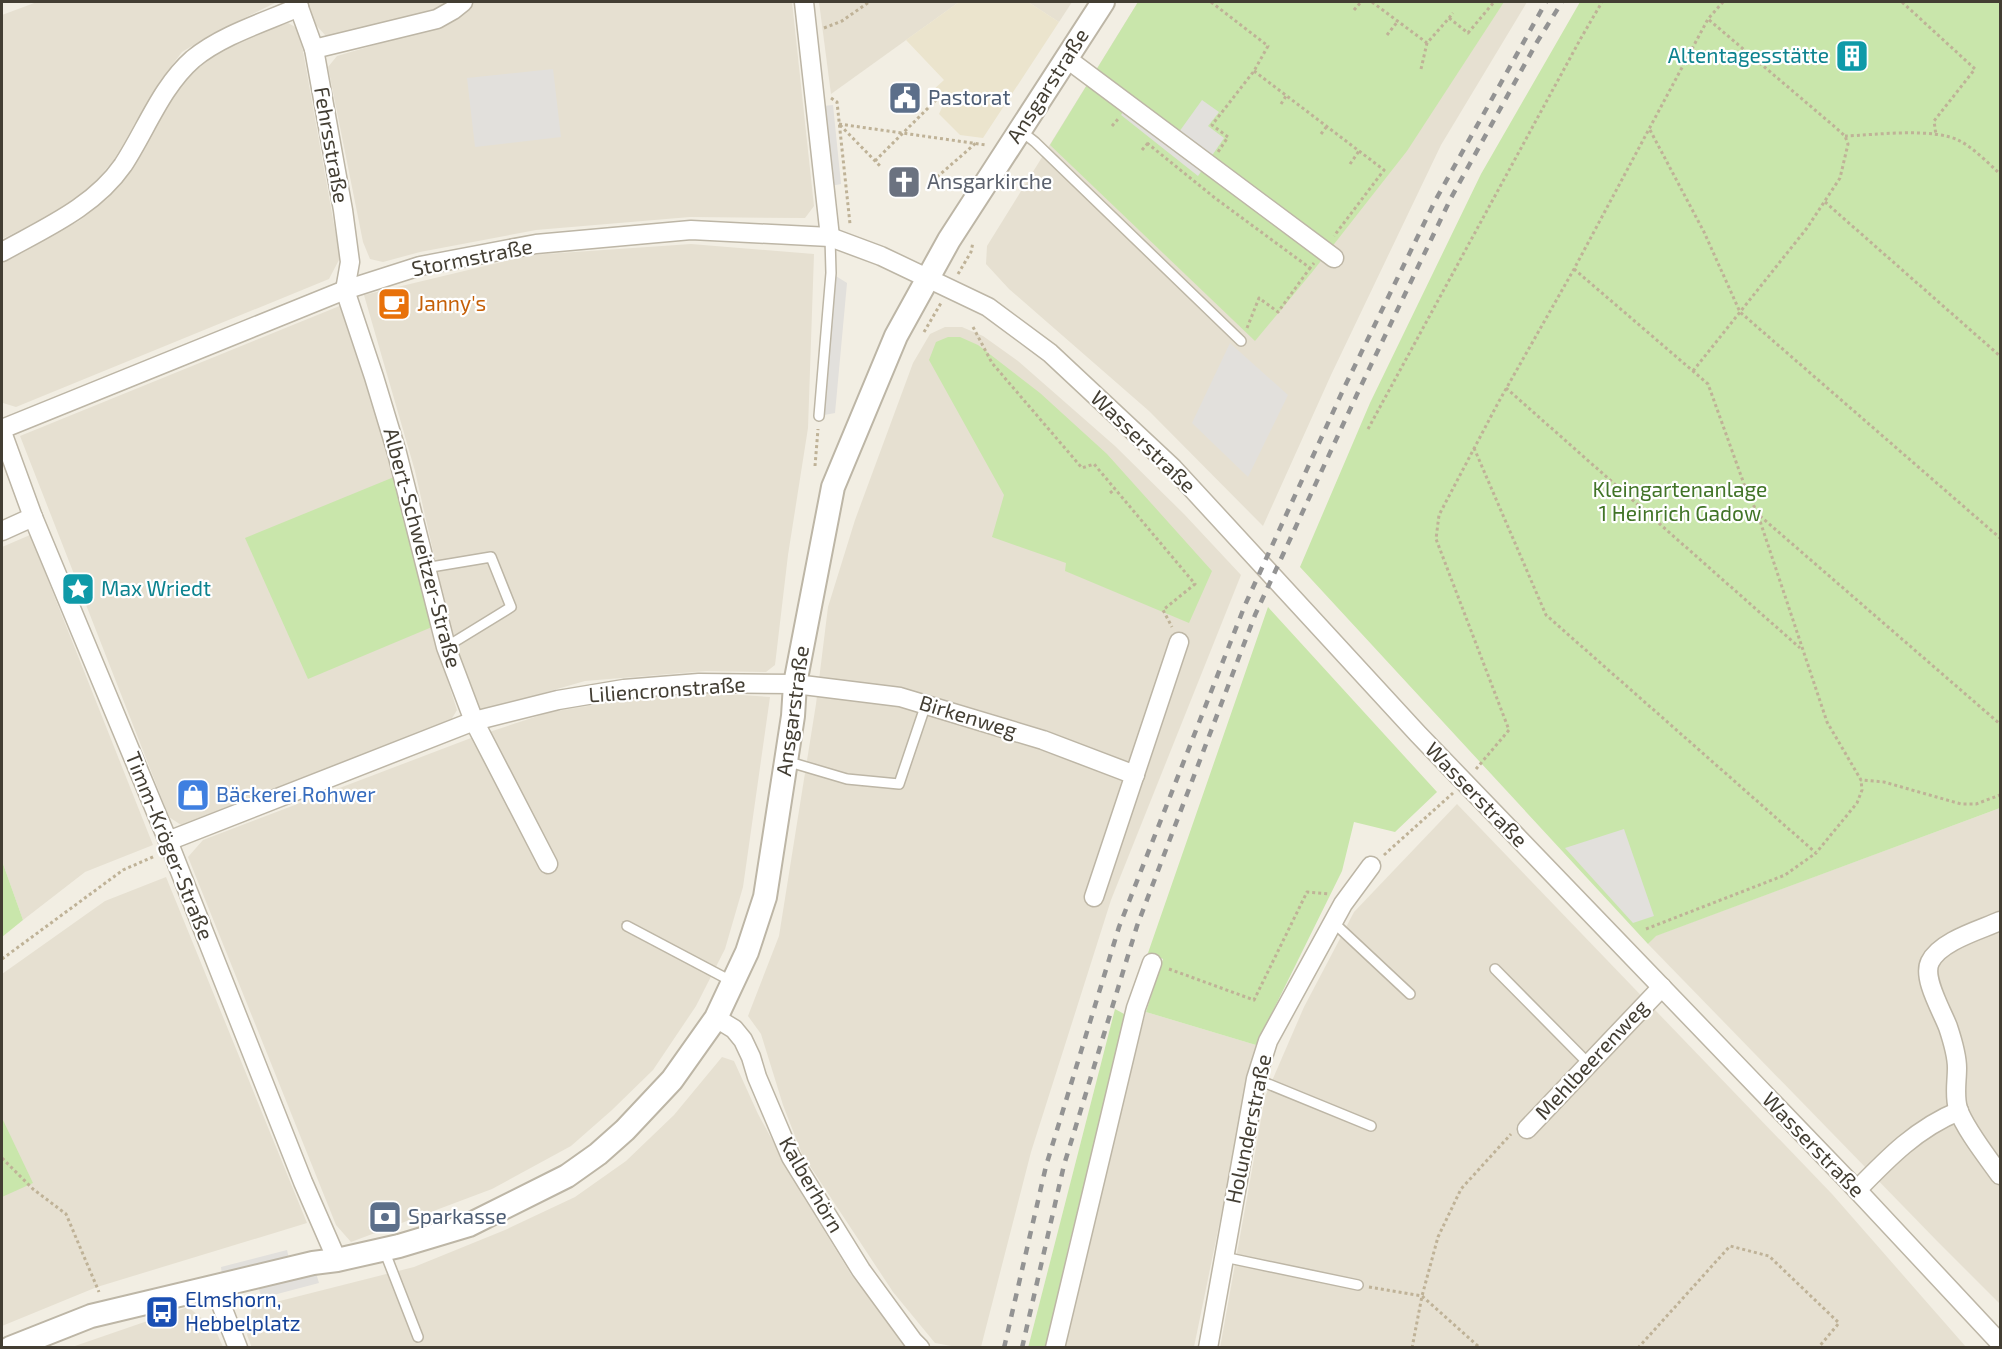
<svg xmlns="http://www.w3.org/2000/svg" width="2002" height="1349" viewBox="0 0 2002 1349" font-family="'Exo 2',sans-serif">
	<style>
		.residential { fill: #e6e0d1 }
		.education { fill: #ebe4cd }
		.green { fill: #c9e6ab }
		.parking { fill: #e2e0dc }
		.lines { fill: none; stroke-linecap: round; stroke-linejoin: round }
		.service-casing { stroke: #bdb6a6; stroke-width: 12 }
		.minor-casing { stroke: #bdb6a6; stroke-width: 21 }
		.tertiary-casing { stroke: #bdb6a6; stroke-width: 26 }
		.path { stroke: #bfb297; stroke-width: 3; stroke-dasharray: 3 3; stroke-linecap: butt }
		.service { stroke: #fff; stroke-width: 9 }
		.minor { stroke: #fff; stroke-width: 18 }
		.tertiary { stroke: #fff; stroke-width: 22 }
		.rail { stroke: #939393; stroke-width: 4.5; stroke-dasharray: 8 8; stroke-linecap: butt }
		.labels { text-anchor: middle; stroke-width: 4.5; stroke-linejoin: round; paint-order: stroke }
		.culture-label { font-size: 21px; fill: #0d838f; stroke: #fff; text-anchor: end }
		.street-label { font-size: 21px; fill: #433e33; stroke: #fff }
		.service-label { font-size: 21px; fill: #4e5e75; stroke: #fff; text-anchor: start }
		.worship-label { font-size: 21px; fill: #5b616d; stroke: #fff; text-anchor: start }
		.food-label { font-size: 21px; fill: #c56008; stroke: #fff; text-anchor: start }
		.park-label { font-size: 21px; fill: #417427; stroke: #fff }
		.shop-label { font-size: 21px; fill: #366cbe; stroke: #fff; text-anchor: start }
		.transit-label { font-size: 21px; fill: #164399; stroke: #fff; text-anchor: start }
	</style>
	<rect width="100%" height="100%" fill="#f2eee3"/>
	<g class="residential">
		<path d="M37,2H277L212,34L182,52L160,81L139,120L118,155L91,187L59,211L2,239V15Z"/>
		<path d="M307,2H450L431,12L326,36L316,25Z"/>
		<path d="M474,2H792L814,206L805,218L690,217L536,230L420,252L383,262L370,259L363,242L328,67L337,56L439,26L460,15Z"/>
		<path d="M819,2H959L831,94Z"/>
		<path d="M1028,2H1072L1059,22Z"/>
		<path d="M1138,2H1527L1441,145L1331,375L1263,526L1149,411L1009,289L986,264L987,246Z"/>
		<path d="M288,23L299,29L340,258L329,279L16,407L3,403L2,261L79,221L108,198L128,172L149,139L168,104L186,77L218,51L264,31Z"/>
		<path d="M691,244L814,254L808,428L788,555L775,665L766,672L706,671L585,681L483,710L477,708L456,653L415,471L364,295L531,255Z"/>
		<path d="M342,305L388,455L440,657L457,710L451,720L181,825L169,817L20,436Z"/>
		<path d="M945,327H962L983,336L1018,361L1115,446L1184,514L1241,575L1111,900L1031,1152L981,1347H957L935,1343L893,1292L802,1154L783,1105L761,1034L748,1016L779,936L816,704L828,607L855,520L913,363L930,334Z"/>
		<path d="M30,535L153,845L85,872L23,920L2,861V547Z"/>
		<path d="M710,693L770,697L743,887L725,949L696,1006L653,1070L612,1110L571,1146L492,1189L351,1242L336,1225L188,857L203,840L471,738L550,712L645,697Z"/>
		<path d="M1457,804L1832,1194L1966,1347L1220,1348L1265,1097L1304,1007L1354,912Z"/>
		<path d="M2000,808V1304L1938,1242L1648,944L1655,936Z"/>
		<path d="M166,877L307,1223L97,1287L2,1326V974L105,901Z"/>
		<path d="M1146,1012L1256,1045L1194,1347L1062,1348L1067,1318Z"/>
		<path d="M722,1057L734,1061L758,1114L804,1198L852,1276L907,1347L252,1348L247,1335L252,1308L414,1267L505,1230L575,1197L626,1161L674,1115Z"/>
		<path d="M188,1307L215,1329L223,1347H72Z"/>
	</g>
	<path class="education" d="M959,2H1028L1059,22L983,138L960,135L939,114L944,103L932,91L944,80L906,40Z"/>
	<g class="green">
		<path d="M1138,2H1504L1407,151L1313,271L1255,341L1050,145Z"/>
		<path d="M1580,2H2000V808L1656,936L1648,944L1300,567L1370,403L1481,174Z"/>
		<path d="M948,337H960L978,345L1040,393L1107,454L1212,571L1189,623L1065,571L1066,563L992,537L1004,495L929,360L936,342Z"/>
		<path d="M394,477L432,627L308,679L245,538Z"/>
		<path d="M1268,607L1437,792L1395,832L1354,822L1342,871L1256,1045L1146,1012L1163,959L1148,953Z"/>
		<path d="M2,861L23,920L2,937Z"/>
		<path d="M1115,1009L1126,1015L1068,1249L1048,1347L1028,1348Z"/>
		<path d="M2,1118L33,1183L2,1197Z"/>
	</g>
	<g class="parking">
		<path d="M553,69L561,137L475,147L467,78Z"/>
		<path d="M1133,98L1179,132L1202,100L1219,112L1208,126L1224,138L1198,176L1121,115Z"/>
		<path d="M833,105L841,184L831,186L823,106Z"/>
		<path d="M831,273L847,283L835,413L819,416Z"/>
		<path d="M1230,343L1288,395L1248,477L1192,423Z"/>
		<path d="M1624,829L1654,916L1633,923L1565,848Z"/>
		<path d="M287,1250L291,1268L313,1263L319,1283L262,1298L255,1277L223,1284L221,1267Z"/>
	</g>
	<g class="lines">
		<g class="service-casing">
			<g id="service">
				<path d="M1021,131L1035,142L1241,341"/>
				<path d="M819,416L831,273L830,237"/>
				<path d="M425,568L491,557L511,607L446,647"/>
				<path d="M786,761L847,779L899,784L926,704"/>
				<path d="M1333,922L1410,994"/>
				<path d="M627,926L733,982"/>
				<path d="M1495,969L1588,1063"/>
				<path d="M1256,1079L1371,1126"/>
				<path d="M384,1250L418,1337"/>
				<path d="M1224,1257L1358,1285"/>
			</g>
		</g>
		<g class="minor-casing">
			<g id="minor">
				<path d="M297,2L314,49L343,210L350,262L345,290L374,377L397,453L446,647L474,721L548,864"/>
				<path d="M804,2L830,237"/>
				<path d="M314,49L437,19L453,10L463,2"/>
				<path d="M1066,58L1334,258"/>
				<path d="M2,252C45,228 94,207 123,165C146,130 161,87 193,59C222,35 265,22 299,7"/>
				<path d="M2,429L345,290L420,266L536,244L691,230L830,237L881,256L988,307L1050,353L1173,468L1418,734L1857,1190L2000,1343"/>
				<path d="M2,432L33,517L168,841L303,1182L337,1260"/>
				<path d="M2,531L33,517"/>
				<path d="M168,841L474,721L558,700L624,689L661,686L699,683L795,684L900,697L1043,740L1135,775"/>
				<path d="M1094,897L1179,642"/>
				<path d="M2000,921C1980,930 1940,941 1930,962C1922,978 1942,1011 1948,1027C1952,1039 1957,1055 1957,1068C1957,1082 1954,1095 1958,1109C1965,1129 1988,1158 2000,1175"/>
				<path d="M716,1018L734,1029L743,1040L751,1057L757,1077L791,1157L861,1270L913,1341L920,1348"/>
				<path d="M1527,1129L1662,987"/>
				<path d="M1857,1190C1888,1158 1917,1128 1959,1111"/>
				<path d="M214,1286L238,1348"/>
				<path d="M1055,1348L1136,1008L1152,963"/>
				<path d="M1208,1348L1256,1079L1268,1041L1343,904L1371,866"/>
			</g>
		</g>
		<g class="tertiary-casing">
			<path id="tertiary" d="M10,1348L91,1316L313,1263L337,1260L399,1246L469,1225L567,1176L598,1154L625,1130L672,1080L716,1018L747,952L765,897L793,716L795,684L833,487L896,336L949,240L1103,2"/>
		</g>
		<g class="path">
			<path d="M1211,2L1268,46L1254,71L1212,125L1228,137L1218,152"/>
			<path d="M1372,2L1427,43L1449,18L1468,33L1494,2"/>
			<path d="M1902,2L1975,69L1934,121L1936,135"/>
			<path d="M1354,10L1361,2"/>
			<path d="M1449,18L1453,13"/>
			<path d="M824,28L842,21L869,2"/>
			<path d="M1387,35L1398,21"/>
			<path d="M1421,69L1427,43"/>
			<path d="M1254,71L1384,170L1334,236"/>
			<path d="M831,98L837,102L850,224"/>
			<path d="M1281,104L1286,96"/>
			<path d="M839,124L986,145"/>
			<path d="M840,125L881,167"/>
			<path d="M1112,126L1118,119"/>
			<path d="M1650,130L1704,232L1740,312L2000,538"/>
			<path d="M1321,134L1327,126"/>
			<path d="M1845,136C1876,135 1933,127 1960,141C1975,149 1988,163 2000,174"/>
			<path d="M1147,143L1215,198L1310,268L1314,263"/>
			<path d="M1142,150L1148,143"/>
			<path d="M875,161L939,97"/>
			<path d="M1350,164L1359,151"/>
			<path d="M937,177L976,143"/>
			<path d="M1825,202L2000,356"/>
			<path d="M1574,269L1708,384L1744,484L1758,515L1827,722L1861,780L1884,782L1961,804H1976L2000,795"/>
			<path d="M958,274L971,252L973,242"/>
			<path d="M973,327L992,363L1082,468L1094,464L1195,584L1163,610L1172,627"/>
			<path d="M1247,328L1259,298L1278,312L1310,268"/>
			<path d="M924,332L941,303"/>
			<path d="M1693,371L1807,228L1840,178L1848,144L1845,136L1835,127L1708,19"/>
			<path d="M1506,388L1800,648"/>
			<path d="M1368,429L1581,38L1602,2"/>
			<path d="M1474,448L1546,615L1816,853L1857,803L1862,790L1861,780"/>
			<path d="M815,466L818,429"/>
			<path d="M1110,493L1115,489"/>
			<path d="M1760,516L2000,724"/>
			<path d="M1476,769L1509,730L1436,539L1439,515L1498,403L1574,269L1708,19L1723,2"/>
			<path d="M1384,855L1453,793"/>
			<path d="M1646,929L1785,875L1816,853"/>
			<path d="M2,959L123,870L155,856"/>
			<path d="M1169,969L1254,1000L1307,892L1330,894"/>
			<path d="M2,1158L33,1189L66,1214L99,1292"/>
			<path d="M1369,1287L1422,1296L1480,1348"/>
			<path d="M1412,1348L1422,1296L1438,1237L1461,1189L1511,1134"/>
			<path d="M1638,1348L1730,1246L1769,1256L1839,1323L1818,1348"/>
		</g>
		<use href="#service" class="service"/>
		<use href="#minor" class="minor"/>
		<use href="#tertiary" class="tertiary"/>
		<g class="rail">
			<path d="M1004,1348L1046,1166L1119,927L1245,605L1344,388L1435,201L1546,2"/>
			<path d="M1022,1348L1064,1165L1137,926L1255,615L1359,390L1451,198L1537,42L1562,2"/>
		</g>
	</g>
	<defs>
		<g id="building-square" transform="scale(1.725)"><rect x="-9" y="-9" width="18" height="18" rx="4" fill="#0f9aa8" stroke="#fff"/><path d="M-4-6H4V6H1V3H-1V6H-4ZM-2.5-4.3h1.7v1.8h-1.7ZM.8-4.3h1.7v1.8H.8ZM-2.5-1h1.7V.8h-1.7ZM.8-1h1.7V.8H.8Z" fill="#fff"/></g>
		<g id="civic-square" transform="scale(1.725)"><rect x="-9" y="-9" width="18" height="18" rx="4" fill="#5c6f8a" stroke="#fff"/><path d="M-.6-6.5H3V-4.5H.6V-3L4-1V1h2V6H-6V1h2V-1L-.6-3ZM-1.2 2.5V6h2.4V2.5Z" fill="#fff"/></g>
		<g id="church-square" transform="scale(1.725)"><rect x="-9" y="-9" width="18" height="18" rx="4" fill="#6b7280" stroke="#fff"/><path d="M-1.2-6h2.4v3.5h3.3v2.4h-3.3V6h-2.4V-.1h-3.3v-2.4h3.3Z" fill="#fff"/></g>
		<g id="cafe-square" transform="scale(1.725)"><rect x="-9" y="-9" width="18" height="18" rx="4" fill="#e8710a" stroke="#fff"/><path d="M-5.5-4.5H6V0H3Q3 3.5 0 3.5H-2.5Q-5.5 3.5-5.5 0ZM3-3.2v2h1.7v-2ZM-6 4.5H4V6H-6Z" fill="#fff"/></g>
		<g id="sight-square" transform="scale(1.725)"><rect x="-9" y="-9" width="18" height="18" rx="4" fill="#0f9aa8" stroke="#fff"/><path d="M0-6L1.8-2.2L6-1.7L2.9 1.2L3.7 5.4L0 3.3L-3.7 5.4L-2.9 1.2L-6-1.7L-1.8-2.2Z" fill="#fff"/></g>
		<g id="shop-square" transform="scale(1.725)"><rect x="-9" y="-9" width="18" height="18" rx="4" fill="#3f7fe0" stroke="#fff"/><path d="M-5-2.5h2.3a2.7 3.5 0 0 1 5.4 0H5L5.5 6h-11ZM-1.5-2.5h3a1.5 2.3 0 0 0-3 0Z" fill="#fff"/></g>
		<g id="bank-square" transform="scale(1.725)"><rect x="-9" y="-9" width="18" height="18" rx="4" fill="#5c6f8a" stroke="#fff"/><path d="M-6-4H6V4H-6ZM0-2.3a2.3 2.3 0 1 0 0 4.6a2.3 2.3 0 1 0 0-4.6Z" fill="#fff"/></g>
		<g id="bus-square" transform="scale(1.725)"><rect x="-9" y="-9" width="18" height="18" rx="4" fill="#1a4fb4" stroke="#fff"/><path d="M-5-6H5V4H4V6H2V4H-2V6H-4V4H-5ZM-3.5-4V0h7V-4ZM-3.5 1.2v1.5H-2V1.2ZM2 1.2v1.5H3.5V1.2Z" fill="#fff"/></g>
	</defs>
	<g fill-rule="evenodd">
		<use href="#building-square" x="1852" y="56"/>
		<use href="#civic-square" x="905" y="98"/>
		<use href="#church-square" x="904" y="182"/>
		<use href="#cafe-square" x="394" y="304"/>
		<use href="#sight-square" x="78" y="589"/>
		<use href="#shop-square" x="193" y="795"/>
		<use href="#bank-square" x="385" y="1217"/>
		<use href="#bus-square" x="162" y="1312"/>
	</g>
	<g class="labels">
		<g class="culture-label">
			<text x="1829" y="63">Altentagesstätte</text>
			<text x="101" y="596" text-anchor="start">Max Wriedt</text>
		</g>
		<g class="street-label">
			<text transform="translate(1048 86) rotate(-57)" y="7">Ansgarstraße</text>
			<text transform="translate(331 145) rotate(80)" y="7">Fehrsstraße</text>
			<text transform="translate(472 258) rotate(-11)" y="7">Stormstraße</text>
			<text transform="translate(1143 442) rotate(44)" y="7">Wasserstraße</text>
			<text transform="translate(422 548) rotate(75)" y="7">Albert-Schweitzer-Straße</text>
			<text transform="translate(667 690) rotate(-4)" y="7">Liliencronstraße</text>
			<text transform="translate(793 711) rotate(-82)" y="7">Ansgarstraße</text>
			<text transform="translate(968 717) rotate(17)" y="7">Birkenweg</text>
			<text transform="translate(1476 795) rotate(46)" y="7">Wasserstraße</text>
			<text transform="translate(169 846) rotate(68)" y="7">Timm-Kröger-Straße</text>
			<text transform="translate(1592 1060) rotate(-47)" y="7">Mehlbeerenweg</text>
			<text transform="translate(1249 1129) rotate(-78)" y="7">Holunderstraße</text>
			<text transform="translate(1813 1145) rotate(46)" y="7">Wasserstraße</text>
			<text transform="translate(811 1185) rotate(60)" y="7">Kalberhörn</text>
		</g>
		<g class="service-label">
			<text x="928" y="105">Pastorat</text>
			<text x="408" y="1224">Sparkasse</text>
		</g>
		<g class="worship-label">
			<text x="927" y="189">Ansgarkirche</text>
		</g>
		<g class="food-label">
			<text x="417" y="311">Janny's</text>
		</g>
		<g class="park-label">
			<text x="1680" y="497">Kleingartenanlage<tspan x="1680" dy="24">1 Heinrich Gadow</tspan></text>
		</g>
		<g class="shop-label">
			<text x="216" y="802">Bäckerei Rohwer</text>
		</g>
		<g class="transit-label">
			<text x="185" y="1307">Elmshorn,<tspan x="185" dy="24">Hebbelplatz</tspan></text>
		</g>
	</g>
	<rect width="2002" height="1349" fill="none" stroke="#433e33" stroke-width="6"/>
</svg>
